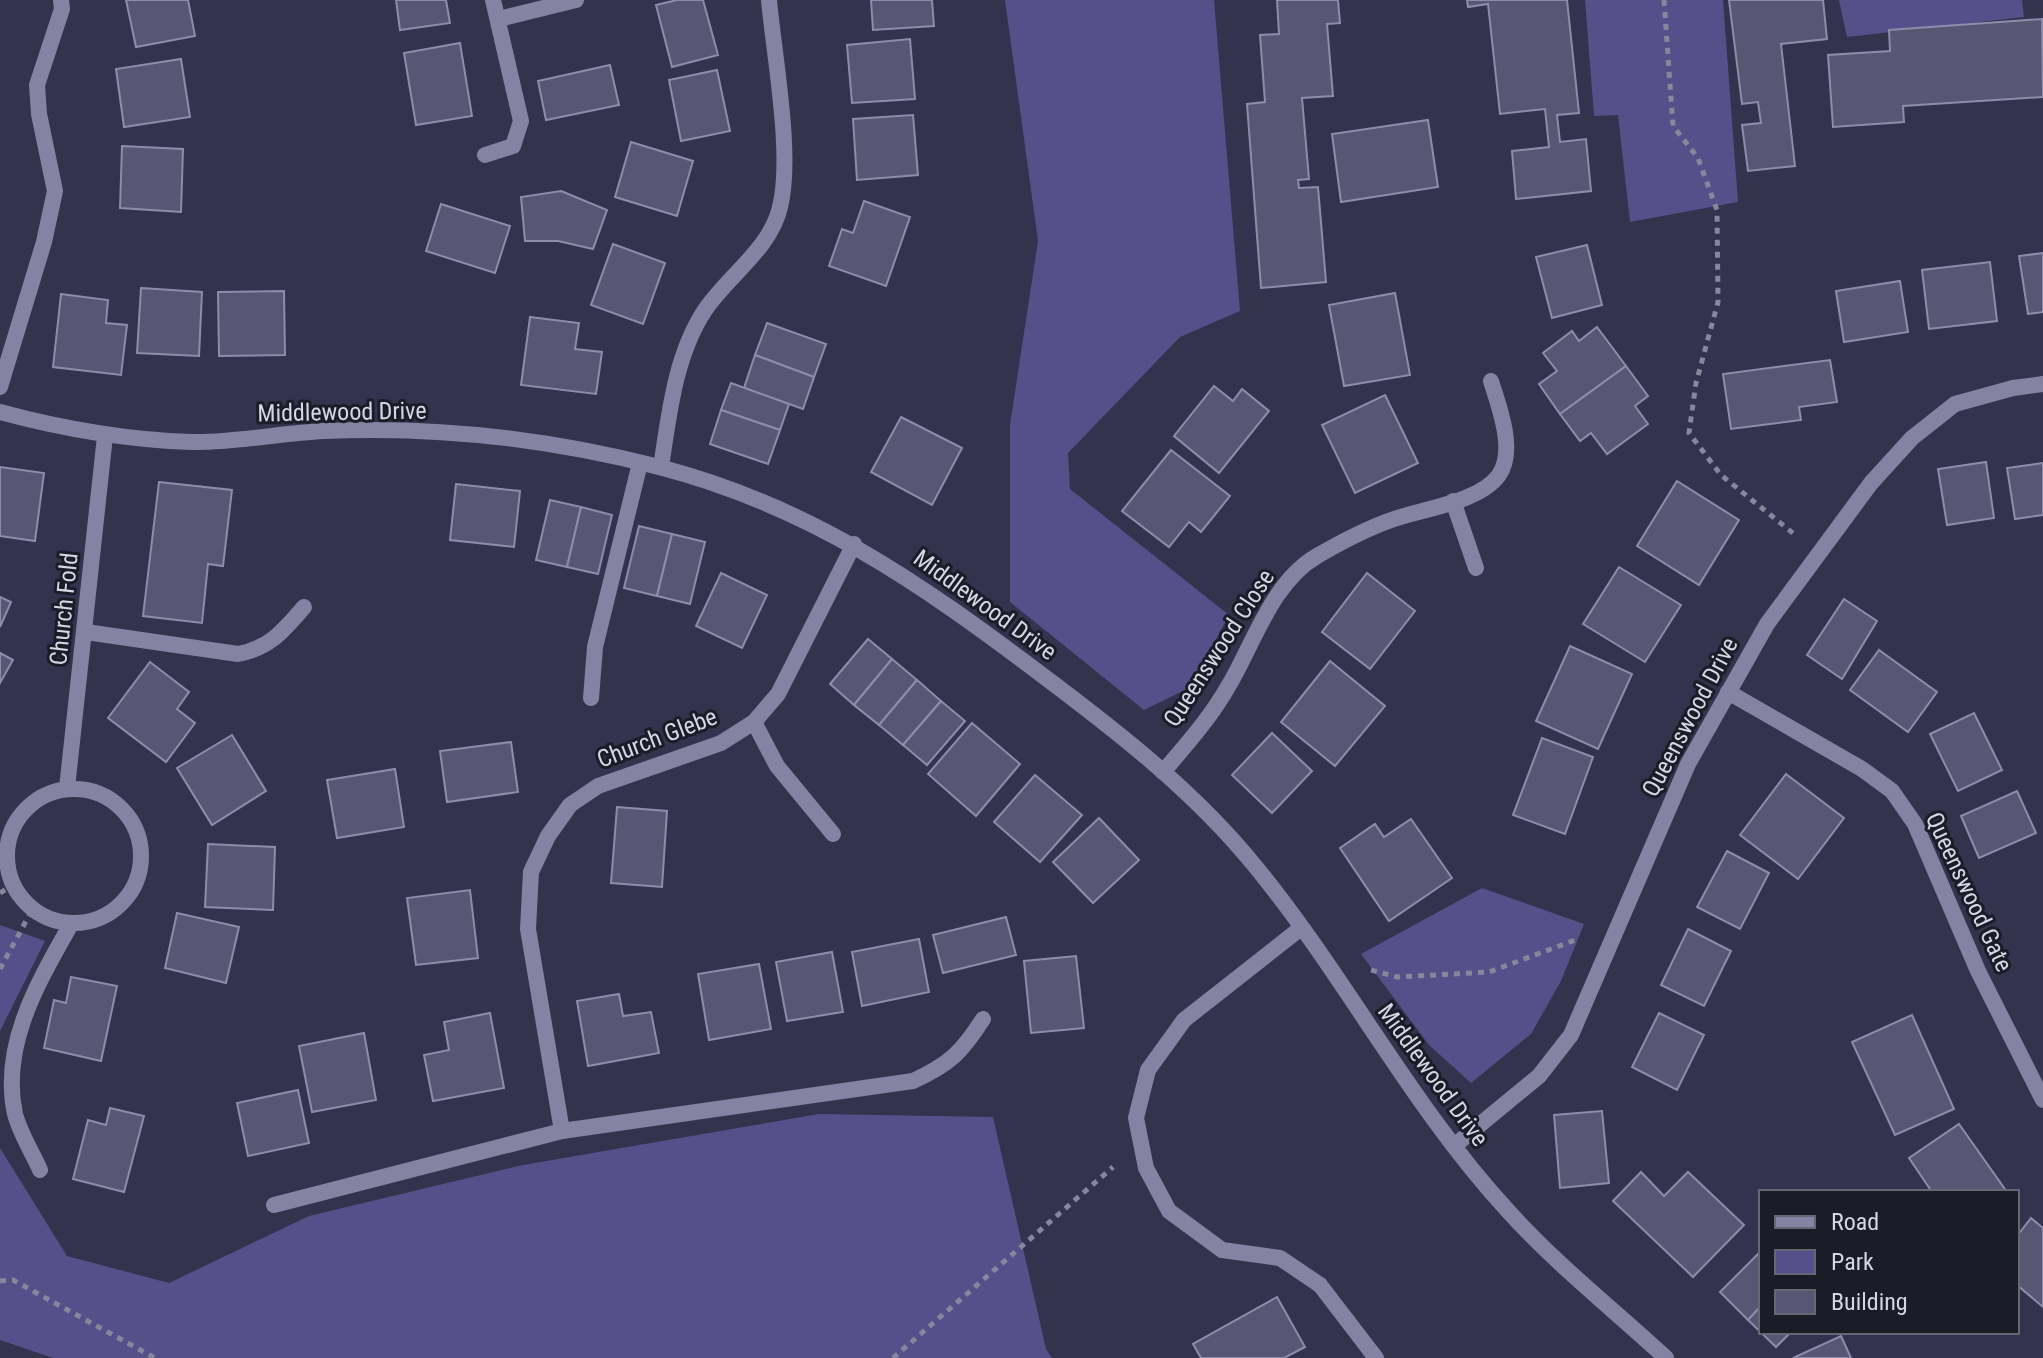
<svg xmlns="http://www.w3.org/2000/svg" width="2043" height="1358" viewBox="0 0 2043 1358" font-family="'Roboto Condensed',sans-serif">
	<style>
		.green { fill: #55508a }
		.building { fill: #585773; stroke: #8d8cab; stroke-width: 2 }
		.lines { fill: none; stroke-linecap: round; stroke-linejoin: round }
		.path { stroke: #87869b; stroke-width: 5; stroke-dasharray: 6 6; stroke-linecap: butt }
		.lane { stroke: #8483a1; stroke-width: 16 }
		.street { stroke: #8483a1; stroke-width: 16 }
		.labels { text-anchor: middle; stroke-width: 6; stroke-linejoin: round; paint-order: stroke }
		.street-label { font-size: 24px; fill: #d6d6e6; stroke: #1c1c28 }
	</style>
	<rect width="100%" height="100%" fill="#34324c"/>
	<g class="green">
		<path d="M1005,0H1214L1240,311L1180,337L1068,453L1070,489L1229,615L1191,687L1144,710L1010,602V425L1038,241Z"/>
		<path d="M1585,0H1723L1738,202L1630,222L1618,115L1594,116Z"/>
		<path d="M1839,0H2022L2024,17L1847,37Z"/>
		<path d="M1482,888L1584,924L1561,981L1531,1034L1471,1083L1429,1045L1361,954Z"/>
		<path d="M0,925L45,941L0,1031Z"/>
		<path d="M819,1114L993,1117L1046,1349L1052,1358H53L0,1340V1148L67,1256L169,1283L309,1216L523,1165Z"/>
	</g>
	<g class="building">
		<path d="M126,0H188L195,36L136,47Z"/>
		<path d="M396,0H446L450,23L400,30Z"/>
		<path d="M677,0H703L718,55L672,67L656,5Z"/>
		<path d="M871,0H932L934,26L873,30Z"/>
		<path d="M1277,0H1338L1340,23L1327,24L1333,96L1302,98L1309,179L1298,180L1299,188L1318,187L1326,282L1261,288L1247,104L1265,102L1260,35L1279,34Z"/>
		<path d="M1467,0H1567L1579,113L1557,115L1560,142L1586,139L1591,191L1516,199L1512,151L1549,147L1545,109L1500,114L1488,4L1468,7Z"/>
		<path d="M1729,0H1823L1827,39L1781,44L1795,166L1748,171L1742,125L1761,123L1758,102L1742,104Z"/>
		<path d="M2042,19L2043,97L1903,106L1904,122L1833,127L1828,55L1890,51L1889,30Z"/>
		<path d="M910,39L915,99L852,103L847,45Z"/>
		<path d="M460,43L472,116L416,125L404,53Z"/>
		<path d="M181,59L190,117L124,127L116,69Z"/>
		<path d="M610,65L619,105L546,120L538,81Z"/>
		<path d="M717,70L730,131L681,141L669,80Z"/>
		<path d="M913,115L918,175L857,180L853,119Z"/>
		<path d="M1428,120L1438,187L1341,202L1332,134Z"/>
		<path d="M631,142L693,161L677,216L615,197Z"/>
		<path d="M122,146L183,149L181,212L120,208Z"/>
		<path d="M561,191L607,210L593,249L558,241H525L521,197Z"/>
		<path d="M864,201L910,217L886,286L829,266L842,229L853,233Z"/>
		<path d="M441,204L510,226L495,273L426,251Z"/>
		<path d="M613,244L665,263L643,324L591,305Z"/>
		<path d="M1587,245L1602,305L1552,318L1536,257Z"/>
		<path d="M2043,253V312L2028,314L2019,256Z"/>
		<path d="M1990,262L1997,321L1929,329L1922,270Z"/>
		<path d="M1900,281L1908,332L1844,342L1836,291Z"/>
		<path d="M141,288L202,292L199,356L137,353Z"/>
		<path d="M284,291L285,355L219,356L218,292Z"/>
		<path d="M1395,293L1410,375L1344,386L1329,305Z"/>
		<path d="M61,294L108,300L106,323L127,325L121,375L53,367Z"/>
		<path d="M530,317L579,323L575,349L602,352L596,394L521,385Z"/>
		<path d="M767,323L826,344L814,377L755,355Z"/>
		<path d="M1597,327L1626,366L1560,414L1539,384L1557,371L1543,353L1572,331L1579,341Z"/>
		<path d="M755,355L814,377L803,409L744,388Z"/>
		<path d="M1830,360L1837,402L1799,407L1801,420L1731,429L1723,374Z"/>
		<path d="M1626,366L1648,396L1635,406L1648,424L1607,454L1591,433L1580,441L1560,414Z"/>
		<path d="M731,383L789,404L780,430L721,410Z"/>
		<path d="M1214,386L1233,401L1242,389L1269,411L1219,473L1174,436Z"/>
		<path d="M1385,395L1418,463L1355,493L1322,425Z"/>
		<path d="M721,410L780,430L768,464L710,444Z"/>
		<path d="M901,417L962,448L932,505L871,472Z"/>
		<path d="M1171,450L1230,496L1201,532L1189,522L1169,547L1122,511Z"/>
		<path d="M1986,462L1994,518L1947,525L1938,469Z"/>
		<path d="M2043,463V515L2015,519L2007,468Z"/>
		<path d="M0,467L44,473L35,541L0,536Z"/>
		<path d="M1677,481L1739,520L1699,585L1637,546Z"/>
		<path d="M159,482L232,490L223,566L208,564L202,623L143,616Z"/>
		<path d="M456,484L520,491L514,547L450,540Z"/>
		<path d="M550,500L581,507L567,567L536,560Z"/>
		<path d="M581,507L612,515L598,574L567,567Z"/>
		<path d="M639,526L672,534L657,596L624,588Z"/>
		<path d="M672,534L705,542L690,604L657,596Z"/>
		<path d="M1619,567L1681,605L1645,662L1583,624Z"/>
		<path d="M721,573L767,595L742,648L696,626Z"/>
		<path d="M1367,573L1415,611L1370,669L1322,632Z"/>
		<path d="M0,597L11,602L0,627Z"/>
		<path d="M1844,599L1877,621L1842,679L1807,655Z"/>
		<path d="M868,639L892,659L854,705L830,684Z"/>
		<path d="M1570,646L1632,674L1598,749L1536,721Z"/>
		<path d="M1879,650L1937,692L1908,732L1850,690Z"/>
		<path d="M0,653L13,660L0,683Z"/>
		<path d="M892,659L917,680L879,725L854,705Z"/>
		<path d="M1330,661L1385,706L1335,766L1281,722Z"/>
		<path d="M150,662L189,692L177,709L195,723L166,762L108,718Z"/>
		<path d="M917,680L941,701L903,745L879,725Z"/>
		<path d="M941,701L965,721L927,765L903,745Z"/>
		<path d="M1974,713L2002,770L1958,791L1930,734Z"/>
		<path d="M972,723L1020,764L976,816L928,774Z"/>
		<path d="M1272,733L1312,771L1272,813L1232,775Z"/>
		<path d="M232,735L266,791L212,825L177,768Z"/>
		<path d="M1542,738L1593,757L1565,834L1513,815Z"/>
		<path d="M511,742L518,792L447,802L440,751Z"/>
		<path d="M395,769L404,827L337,838L327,780Z"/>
		<path d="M1786,774L1844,818L1798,879L1740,835Z"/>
		<path d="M1035,775L1082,815L1040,862L994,822Z"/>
		<path d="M2017,791L2036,833L1979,858L1961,816Z"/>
		<path d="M617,807L667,811L662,887L611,883Z"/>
		<path d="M1099,818L1139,860L1093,903L1053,862Z"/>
		<path d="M1411,819L1452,878L1389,921L1340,848L1375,824L1384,837Z"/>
		<path d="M208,844L275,847L273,910L205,907Z"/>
		<path d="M1727,851L1769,873L1740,929L1697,907Z"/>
		<path d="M470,890L478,958L416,965L407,898Z"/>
		<path d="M177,913L239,927L226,983L165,968Z"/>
		<path d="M1006,917L1016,955L943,973L933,935Z"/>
		<path d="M1688,929L1731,951L1704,1006L1661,985Z"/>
		<path d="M919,939L929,992L862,1006L852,952Z"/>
		<path d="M832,952L843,1012L787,1021L776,962Z"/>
		<path d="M1076,956L1084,1028L1031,1033L1024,961Z"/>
		<path d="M759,964L771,1029L709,1040L698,974Z"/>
		<path d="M71,977L117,986L101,1061L44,1048L54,1000L66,1003Z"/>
		<path d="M619,994L623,1016L651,1012L659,1053L588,1066L577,1001Z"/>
		<path d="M490,1013L504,1088L433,1101L424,1055L449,1050L444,1022Z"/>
		<path d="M1659,1013L1704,1035L1677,1090L1632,1067Z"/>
		<path d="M1912,1015L1954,1109L1895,1135L1852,1042Z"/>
		<path d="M364,1033L376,1100L312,1112L299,1046Z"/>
		<path d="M298,1090L309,1143L248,1156L237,1103Z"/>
		<path d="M110,1108L144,1116L124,1192L73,1179L88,1120L106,1125Z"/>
		<path d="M1602,1111L1609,1183L1560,1188L1554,1115Z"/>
		<path d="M1959,1124L2007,1192H1932L1909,1158Z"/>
		<path d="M1641,1172L1664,1196L1688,1172L1744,1225L1693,1277L1613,1201Z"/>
		<path d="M2031,1218L2043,1228V1307L2017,1285V1236Z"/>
		<path d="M1761,1251V1306L1748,1320L1720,1292Z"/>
		<path d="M1277,1297L1305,1347L1284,1358H1201L1193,1344Z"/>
		<path d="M1761,1306V1332H1791L1776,1347L1748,1320Z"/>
		<path d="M1841,1336L1851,1358H1793Z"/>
	</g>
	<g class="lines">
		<g class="path">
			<path d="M1664,0L1673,126L1698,158L1717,210L1718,302L1696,383L1689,433L1721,475L1794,534"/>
			<path d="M0,893L13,885"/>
			<path d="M0,969L32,910"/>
			<path d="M1371,970L1397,977L1489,972L1578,939"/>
			<path d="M0,1281L13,1280L155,1358"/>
			<path d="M893,1358L1113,1167"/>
		</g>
		<g class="lane">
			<path d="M86,632L238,654C270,648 283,631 304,607"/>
			<path d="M591,698L595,647L640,463"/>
			<path d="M754,722L777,766L833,834"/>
			<path d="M1301,928L1184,1020L1148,1070L1136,1118L1146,1168L1169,1211L1222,1250L1280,1258L1320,1285L1376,1358"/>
			<path d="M40,1170C32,1152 20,1133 15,1114C0,1045 39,981 71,924"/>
		</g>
		<g class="street">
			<path d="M499,19L576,0"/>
			<path d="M485,155L513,146L521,121L493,0"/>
			<path d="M0,387L44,242L55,191L39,114L37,85L62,9L61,0"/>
			<path d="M0,412C63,429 126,440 192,442C236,443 280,433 324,431C436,426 550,439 659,467C810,506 920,583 1042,675C1118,732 1195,792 1255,866C1346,977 1411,1106 1509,1212C1557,1265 1614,1310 1666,1358"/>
			<path d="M661,467C669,415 675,355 705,310C728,276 771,248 780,207C793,155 774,56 769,0"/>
			<path d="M1453,501L1476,568"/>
			<path d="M1728,692L1862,769L1892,791L1915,824L1978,971L2043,1100"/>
			<path d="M1163,772C1187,744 1211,717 1229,685C1254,643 1272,582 1317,556C1341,542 1368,528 1394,519C1423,509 1480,502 1499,475C1516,450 1499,407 1491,381"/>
			<path d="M67,788L105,436"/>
			<circle cx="74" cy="856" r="67"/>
			<path d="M562,1131L528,929L531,872L548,836L570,805L598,786L721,743L754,722L778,694L854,544"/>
			<path d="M1454,1146L1539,1076L1571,1035L1688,764L1767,624L1871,483L1912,438L1955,404L2013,388L2043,384"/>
			<path d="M274,1205L562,1131L913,1081C950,1064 962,1052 983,1019"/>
		</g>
	</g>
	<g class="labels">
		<g class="street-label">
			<text transform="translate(342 412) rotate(-1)" y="8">Middlewood Drive</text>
			<text transform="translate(985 605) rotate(36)" y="8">Middlewood Drive</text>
			<text transform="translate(64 609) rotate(-84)" y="8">Church Fold</text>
			<text transform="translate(1219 648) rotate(-57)" y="8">Queenswood Close</text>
			<text transform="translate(1690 717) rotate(-62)" y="8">Queenswood Drive</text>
			<text transform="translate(657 738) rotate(-21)" y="8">Church Glebe</text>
			<text transform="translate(1969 892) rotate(65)" y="8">Queenswood Gate</text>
			<text transform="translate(1433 1075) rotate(54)" y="8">Middlewood Drive</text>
		</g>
	</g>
	<rect x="1759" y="1190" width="260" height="144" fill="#1c1c28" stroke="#666674" stroke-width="2"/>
	<rect x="1775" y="1216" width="40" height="12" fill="#8483a1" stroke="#666674" stroke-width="2"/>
	<text x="1831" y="1230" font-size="24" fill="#d6d6e6">Road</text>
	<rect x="1775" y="1250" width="40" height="24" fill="#55508a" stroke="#666674" stroke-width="2"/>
	<text x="1831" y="1270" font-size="24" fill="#d6d6e6">Park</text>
	<rect x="1775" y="1290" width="40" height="24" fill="#585773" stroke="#666674" stroke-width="2"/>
	<text x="1831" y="1310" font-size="24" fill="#d6d6e6">Building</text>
</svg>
